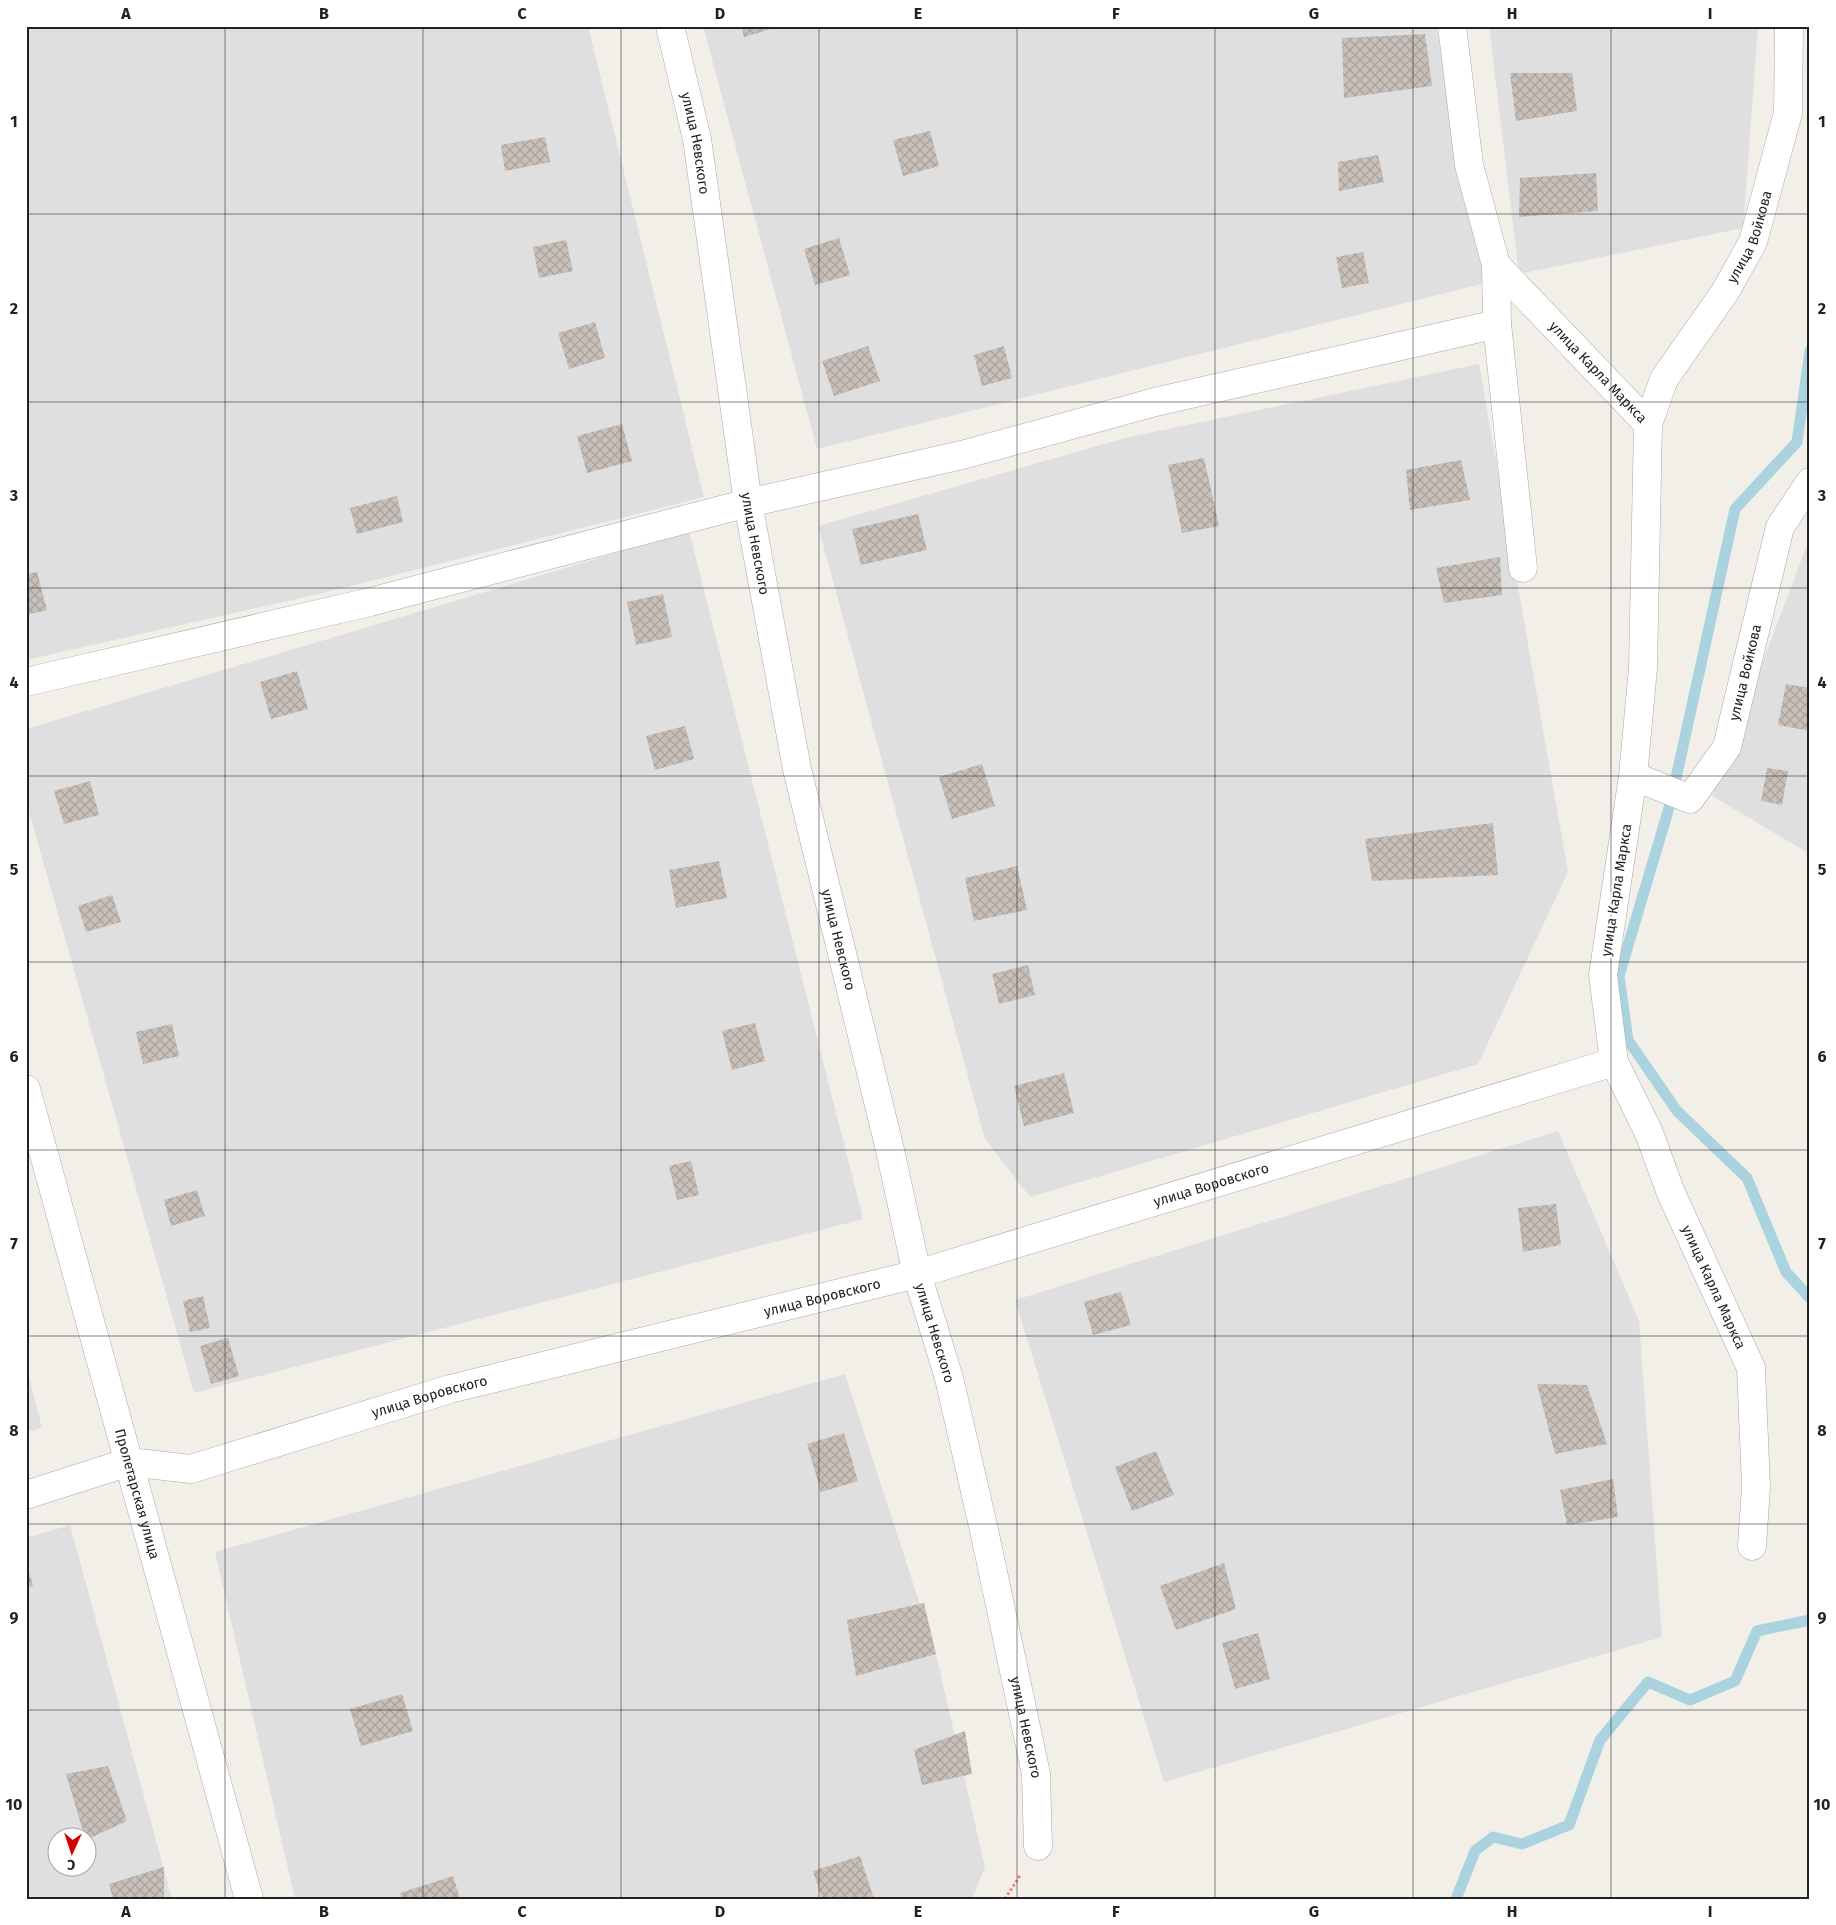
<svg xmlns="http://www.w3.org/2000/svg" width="1836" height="1925" viewBox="0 0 1836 1925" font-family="'Fira Sans',sans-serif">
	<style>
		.residential { fill: #e0dfdf; fill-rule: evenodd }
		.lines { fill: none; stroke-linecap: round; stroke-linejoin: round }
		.stream { stroke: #aad3df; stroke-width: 11 }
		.building { fill: url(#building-cross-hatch) }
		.street-casing { stroke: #a9a9a9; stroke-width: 29 }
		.path { stroke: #fa8072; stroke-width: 3; stroke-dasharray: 2.5 2.5; stroke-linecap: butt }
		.street { stroke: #fff; stroke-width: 28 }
		.grid { fill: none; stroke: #222; stroke-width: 1; stroke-opacity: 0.55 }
		.labels { text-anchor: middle; stroke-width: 4.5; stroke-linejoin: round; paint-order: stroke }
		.street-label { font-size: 14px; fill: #222; stroke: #fff }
		.neatline { fill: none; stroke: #222; stroke-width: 2 }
		.grid-label { font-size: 16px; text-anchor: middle; font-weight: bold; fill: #222 }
	</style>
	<defs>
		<pattern id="building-cross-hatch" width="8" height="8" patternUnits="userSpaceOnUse" patternTransform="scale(1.25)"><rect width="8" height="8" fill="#c7bfb8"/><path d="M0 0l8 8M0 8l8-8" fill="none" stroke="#aba49e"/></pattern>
	</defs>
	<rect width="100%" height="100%" fill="#f2efe9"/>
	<g class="residential">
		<path d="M26,26H588L704,497L327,592L26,660Z"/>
		<path d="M703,26H1436L1486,283L817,449Z"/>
		<path d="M1489,26H1758L1743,228L1519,274Z"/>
		<path d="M1479,364L1568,872L1478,1064L1030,1197L985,1139L818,526L1125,438Z"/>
		<path d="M689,531L863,1219L194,1393L26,801V729Z"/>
		<path d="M1810,537V854L1712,796Z"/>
		<path d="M1558,1131L1639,1321L1662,1637L1164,1782L1015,1300Z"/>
		<path d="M26,1366L42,1428L26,1432Z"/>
		<path d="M845,1374L936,1654L985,1867L972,1899H295L215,1552Z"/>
		<path d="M70,1525L172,1899H26V1538ZM58,1838H88V1868H58Z"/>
	</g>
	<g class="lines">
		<g class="stream">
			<path d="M1810,351L1797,442L1735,509L1671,801L1619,976L1628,1040L1677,1111L1747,1178L1786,1272L1810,1298"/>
			<path d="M1456,1899L1475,1851L1493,1837L1522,1844L1569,1825L1600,1740L1648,1682L1690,1700L1735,1681L1757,1631L1810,1620"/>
		</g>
	</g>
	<g class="building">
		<path d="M741,26H777V27L744,37Z"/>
		<path d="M1425,34L1432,86L1344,98L1342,38Z"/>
		<path d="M1510,73H1572L1577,111L1516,121Z"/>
		<path d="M930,131L939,166L903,176L893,140Z"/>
		<path d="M545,137L550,162L505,171L501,145Z"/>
		<path d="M1378,155L1384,182L1339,191L1338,162Z"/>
		<path d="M1596,173L1598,211L1519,217L1520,178Z"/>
		<path d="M839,238L850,275L815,285L804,249Z"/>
		<path d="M566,240L573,271L539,278L533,247Z"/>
		<path d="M1363,252L1369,283L1342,288L1336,257Z"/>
		<path d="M595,322L605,358L569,369L558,333Z"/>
		<path d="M868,346L880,381L834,396L822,361Z"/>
		<path d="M1004,346L1012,378L982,386L974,355Z"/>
		<path d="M622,424L632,461L587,473L577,436Z"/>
		<path d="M1204,458L1219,526L1182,533L1168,465Z"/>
		<path d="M1461,460L1470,500L1410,510L1406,470Z"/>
		<path d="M397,496L403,522L357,534L350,508Z"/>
		<path d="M918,514L927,550L861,565L852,529Z"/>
		<path d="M1500,557L1502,595L1444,603L1436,568Z"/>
		<path d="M37,572L47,610L26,615V574Z"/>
		<path d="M663,594L672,637L636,645L627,602Z"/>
		<path d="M297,671L308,709L271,719L260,682Z"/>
		<path d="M1786,684L1810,688V731L1778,725Z"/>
		<path d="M685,726L694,759L655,770L646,736Z"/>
		<path d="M982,764L995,806L952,819L939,777Z"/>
		<path d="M1767,768L1788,771L1782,805L1761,801Z"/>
		<path d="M90,781L99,815L64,824L54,791Z"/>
		<path d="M1493,823L1498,875L1372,881L1365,839Z"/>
		<path d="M719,861L727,898L676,908L669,870Z"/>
		<path d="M1017,866L1027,910L974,921L965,878Z"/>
		<path d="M112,895L121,922L86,932L78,906Z"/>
		<path d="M1028,965L1035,995L999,1004L992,974Z"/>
		<path d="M755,1023L765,1061L732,1070L722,1031Z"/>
		<path d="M172,1024L179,1056L143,1064L136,1032Z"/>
		<path d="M1064,1073L1074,1113L1024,1126L1014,1086Z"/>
		<path d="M691,1161L699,1195L677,1200L669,1166Z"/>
		<path d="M197,1190L205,1216L171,1226L164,1200Z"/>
		<path d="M1556,1204L1561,1245L1523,1252L1518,1208Z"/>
		<path d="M1121,1292L1131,1325L1093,1335L1084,1302Z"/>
		<path d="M203,1296L210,1328L190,1332L183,1301Z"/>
		<path d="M228,1338L239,1376L211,1384L200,1346Z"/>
		<path d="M1537,1384L1587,1385L1607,1444L1555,1454Z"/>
		<path d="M844,1433L858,1481L821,1492L807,1444Z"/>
		<path d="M1156,1451L1174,1495L1132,1511L1115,1467Z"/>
		<path d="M1613,1479L1618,1517L1567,1525L1560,1490Z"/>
		<path d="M26,1562L33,1586L26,1588Z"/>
		<path d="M1224,1563L1236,1609L1176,1630L1160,1586Z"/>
		<path d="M924,1603L936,1654L856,1676L847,1620Z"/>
		<path d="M1258,1633L1270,1679L1235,1689L1222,1643Z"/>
		<path d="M402,1694L413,1731L361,1746L350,1709Z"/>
		<path d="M965,1731L972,1774L922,1785L914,1750Z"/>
		<path d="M108,1766L127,1821L88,1839V1838H85L66,1774Z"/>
		<path d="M860,1856L874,1899H822L813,1871Z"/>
		<path d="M164,1867V1899H113L109,1884Z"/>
		<path d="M453,1876L460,1899H402L400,1893Z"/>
	</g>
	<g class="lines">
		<g class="street-casing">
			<g id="street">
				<path id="s1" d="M670,26L697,139L748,503L797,769L890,1150L917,1274L949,1378L984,1530L1036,1774L1038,1846"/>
				<path d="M1452,26L1469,165L1496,265L1497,324L1523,568"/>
				<path id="s2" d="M1496,265L1648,424L1643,668L1633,776L1603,975L1614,1062L1649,1133L1671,1193L1751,1368L1756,1487L1752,1546"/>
				<path id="s3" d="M1648,424L1664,379L1725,292L1753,242L1788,113L1789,26"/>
				<path d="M26,682L370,602L748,503L962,455L1155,402L1497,324"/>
				<path id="s4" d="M1633,776L1690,799L1727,747L1780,527L1810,482"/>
				<path id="s5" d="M26,1089L249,1899"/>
				<path id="s6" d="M26,1495L129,1462L191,1469L450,1389L917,1274L1614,1062"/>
			</g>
		</g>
		<path class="path" d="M1005,1899L1021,1874"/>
		<use href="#street" class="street"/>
	</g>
	<path class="grid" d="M225,26V1899M423,26V1899M621,26V1899M819,26V1899M1017,26V1899M1215,26V1899M1413,26V1899M1611,26V1899M26,214H1810M26,402H1810M26,588H1810M26,776H1810M26,962H1810M26,1150H1810M26,1336H1810M26,1524H1810M26,1710H1810"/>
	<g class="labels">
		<g class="street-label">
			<text dy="5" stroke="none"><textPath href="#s1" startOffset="120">улица Невского</textPath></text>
			<text dy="5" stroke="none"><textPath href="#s3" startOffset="215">улица Войкова</textPath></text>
			<text dy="5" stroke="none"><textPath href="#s2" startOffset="148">улица Карла Маркса</textPath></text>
			<text dy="5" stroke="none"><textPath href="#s1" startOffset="525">улица Невского</textPath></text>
			<text dy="5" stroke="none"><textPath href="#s4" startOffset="202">улица Войкова</textPath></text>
			<text transform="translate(1616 890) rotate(-81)" y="5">улица Карла Маркса</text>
			<text dy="5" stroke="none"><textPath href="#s1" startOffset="930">улица Невского</textPath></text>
			<text dy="5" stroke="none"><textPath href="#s6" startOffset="1230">улица Воровского</textPath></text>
			<text dy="5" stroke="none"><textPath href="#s2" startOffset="1108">улица Карла Маркса</textPath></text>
			<text dy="5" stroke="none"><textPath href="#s6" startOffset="825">улица Воровского</textPath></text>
			<text dy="5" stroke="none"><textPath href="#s1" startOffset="1335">улица Невского</textPath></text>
			<text dy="5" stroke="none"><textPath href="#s6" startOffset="420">улица Воровского</textPath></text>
			<text dy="5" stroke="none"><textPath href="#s5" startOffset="420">Пролетарская улица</textPath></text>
			<text dy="5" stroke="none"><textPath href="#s1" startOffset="1740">улица Невского</textPath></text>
		</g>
	</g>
	<rect width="1836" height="1925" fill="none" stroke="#ffffff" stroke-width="55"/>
	<g transform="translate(72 1852) rotate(183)"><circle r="24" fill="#ffffff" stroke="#a7a7a7"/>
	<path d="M0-4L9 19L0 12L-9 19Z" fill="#d40000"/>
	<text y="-8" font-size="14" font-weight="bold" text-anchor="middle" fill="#222222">С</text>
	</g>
	<rect x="28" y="28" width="1780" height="1870" class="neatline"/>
	<g class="grid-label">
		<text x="126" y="19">A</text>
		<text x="324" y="19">B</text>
		<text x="522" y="19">C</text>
		<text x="720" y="19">D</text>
		<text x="918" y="19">E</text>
		<text x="1116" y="19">F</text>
		<text x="1314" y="19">G</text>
		<text x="1512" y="19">H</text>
		<text x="1710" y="19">I</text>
		<text x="14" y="127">1</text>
		<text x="1822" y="127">1</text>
		<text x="14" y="314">2</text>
		<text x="1822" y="314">2</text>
		<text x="14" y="501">3</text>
		<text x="1822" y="501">3</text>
		<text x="14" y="688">4</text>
		<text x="1822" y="688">4</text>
		<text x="14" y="875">5</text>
		<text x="1822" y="875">5</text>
		<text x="14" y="1062">6</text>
		<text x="1822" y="1062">6</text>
		<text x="14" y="1249">7</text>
		<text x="1822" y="1249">7</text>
		<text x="14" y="1436">8</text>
		<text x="1822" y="1436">8</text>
		<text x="14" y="1623">9</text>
		<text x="1822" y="1623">9</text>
		<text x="14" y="1810">10</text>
		<text x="1822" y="1810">10</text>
		<text x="126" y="1917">A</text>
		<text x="324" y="1917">B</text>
		<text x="522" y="1917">C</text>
		<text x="720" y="1917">D</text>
		<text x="918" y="1917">E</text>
		<text x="1116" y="1917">F</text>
		<text x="1314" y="1917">G</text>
		<text x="1512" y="1917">H</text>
		<text x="1710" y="1917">I</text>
	</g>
</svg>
